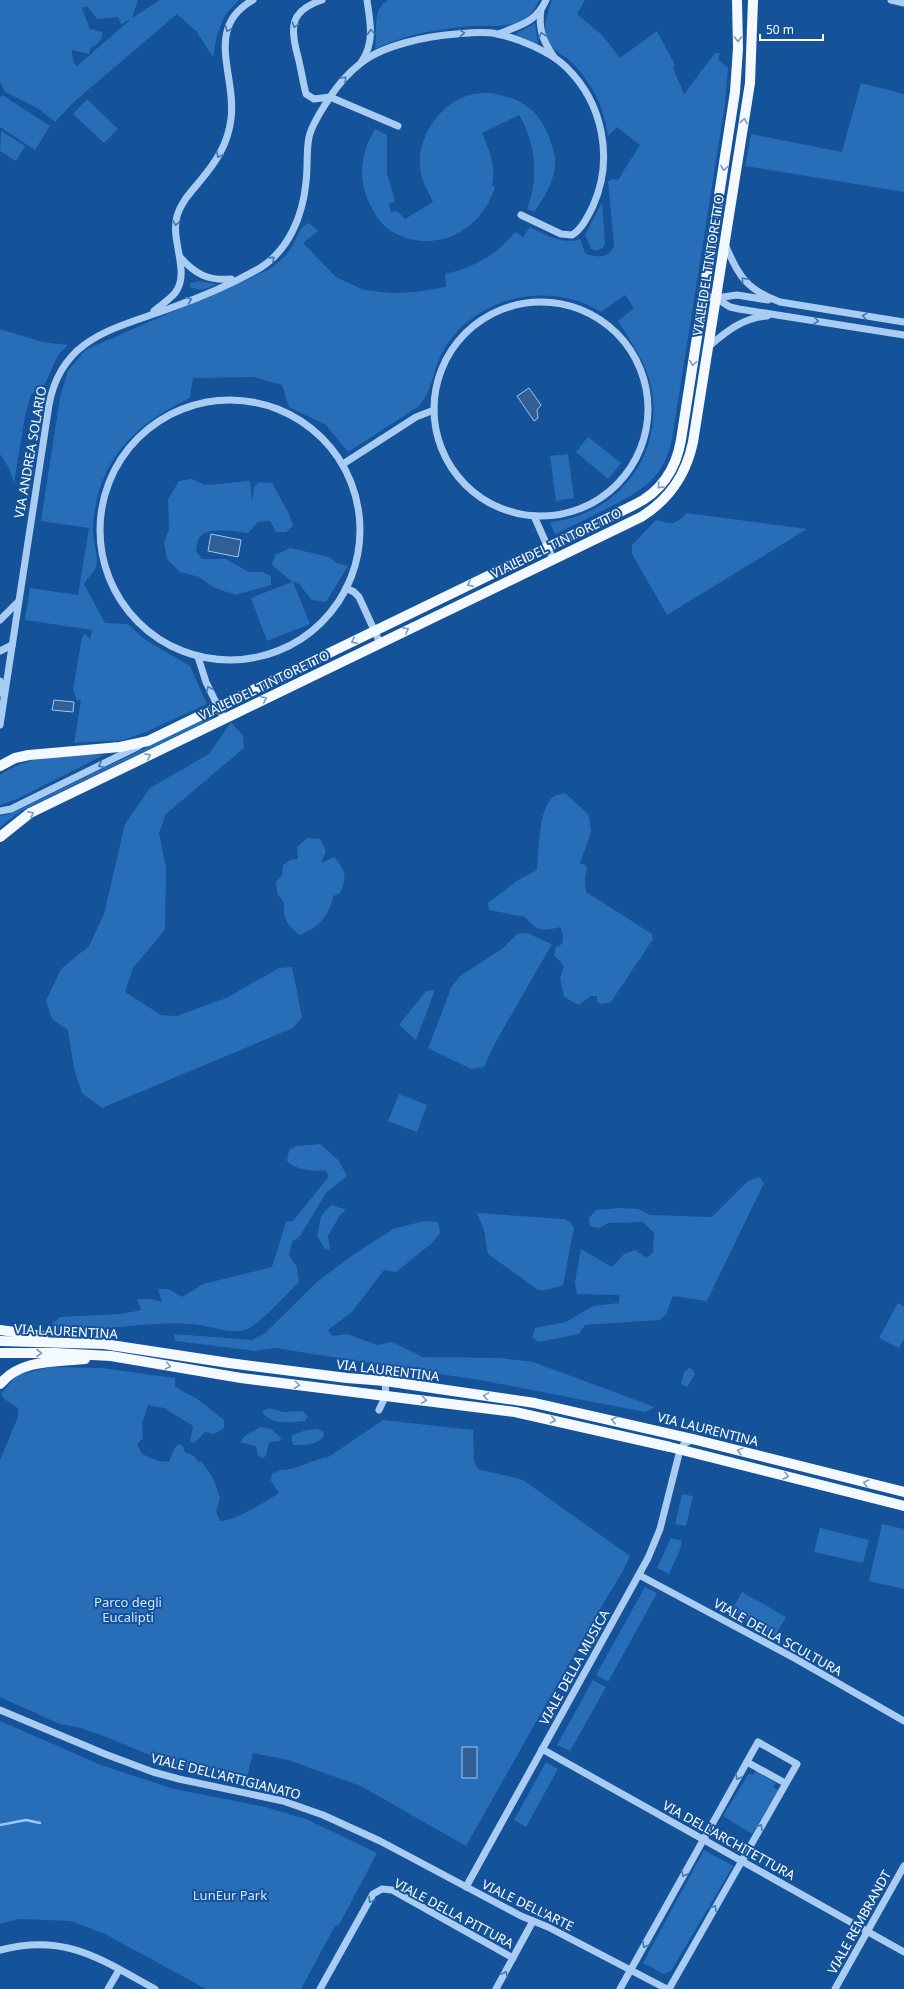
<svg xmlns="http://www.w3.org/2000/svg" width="904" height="1989" viewBox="0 0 904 1989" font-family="'Noto Sans',sans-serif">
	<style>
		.green { fill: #286db8; fill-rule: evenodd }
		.water { fill: #325f93; stroke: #9bc7f5 }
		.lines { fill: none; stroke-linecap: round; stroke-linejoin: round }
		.stream { stroke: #9bc7f5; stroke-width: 2.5 }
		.minor { stroke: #a9ccf3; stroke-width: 7 }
		.major { stroke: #f4f9ff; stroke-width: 10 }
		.oneway { stroke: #4177b5 }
		.oneway2 { stroke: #799dc7 }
		.labels { text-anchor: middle; stroke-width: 4; stroke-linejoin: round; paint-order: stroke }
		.street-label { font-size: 13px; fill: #fff; stroke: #14529a }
		.park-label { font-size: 13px; fill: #d1e6fd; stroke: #14529a }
	</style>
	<rect width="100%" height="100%" fill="#14529a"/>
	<g class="green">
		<path d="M0,0H138L132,18L160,0H239L225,15L217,35L213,57L197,32L177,14L75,101L55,122L39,109L5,92L0,82ZM87,6L97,19L118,17L121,24L130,20L77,66L73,61L72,50L89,54L91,47L95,46L102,38V32L90,29L82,8Z"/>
		<path d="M388,0H539C526,32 497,25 470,26C460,27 450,28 440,30C417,33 396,39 375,49C378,32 371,10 388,0Z"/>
		<path d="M552,0H585L577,14L602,35L620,58L657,31L675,65L673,68L684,94L715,53H720L718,60L728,67L725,104L672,439C664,479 641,491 608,508C590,517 573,526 555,534L550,522C618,515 665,455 651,386C646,362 631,342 618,321L634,308L625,295L601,312C548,279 470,297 441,355C432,373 433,391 418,407L348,452L326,425L289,407L282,385L254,377L193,378L190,398C133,425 97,461 93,527C92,538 98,554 97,563C96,570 88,578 84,584L105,623L128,624L144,639L190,666L207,704L146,732L123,740L74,743L81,700H77L73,690L82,637L85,634L90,639L92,630L25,620L30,588L78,595L89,528L41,521L60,397L68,371L85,350L268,270C276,264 283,259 289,251C297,241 297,228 309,223L318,231L303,243L336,277L364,290L391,293L416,292L446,287L445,274C475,267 495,256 515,232L523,237L530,227C546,235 562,245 580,239L585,253C597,258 609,259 614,245L608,181L613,179L618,180L640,145L617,127L608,136C604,107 592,82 570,61C563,54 552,51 548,41C541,26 548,14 552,0Z"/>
		<path d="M535,24L538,44L515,34L534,24Z"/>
		<path d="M861,83L904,94V192L745,166L751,134L842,152Z"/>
		<path d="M488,93C519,97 537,107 549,137C553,147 556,157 555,167C553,184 543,199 534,212L527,209C539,178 536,144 519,115L482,133C489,150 496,165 492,185L495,187C481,232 434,256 391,231C383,226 377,218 373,210C357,183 359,156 375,129L387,135V174L395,201L389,204L391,212L397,211L405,219L433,202C429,193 423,183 421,174C414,140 439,102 473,94C478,93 483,93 488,93Z"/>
		<path d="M2,95L50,126L35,150L0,127V98Z"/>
		<path d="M87,99L118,129L104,143L73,114Z"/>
		<path d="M1,131L25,146L16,161L0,151Z"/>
		<path d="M602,202L605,243L603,247L597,251L591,249L585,235Z"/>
		<path d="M199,281L215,284V285L202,290L189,287L191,283Z"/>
		<path d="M0,329L42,342L68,345L58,355L44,386L31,394L25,416L14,483L9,468L0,454Z"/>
		<path d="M588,437L621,463L608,479L576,452Z"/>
		<path d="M568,454L574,498L556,501L550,456Z"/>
		<path d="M192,479L205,485L250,481L252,502L254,487L259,482L272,483L289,514L293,526L286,532H276L270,521L258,522L248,533C236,532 207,526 199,538C197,541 197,547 196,551L202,559H226L249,572H262L271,576V585L235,595L213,587L199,577L180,572L167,559L164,543L169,529L168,499L179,481Z"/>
		<path d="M686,513L807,529L667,615L632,554V545L656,520C671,524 676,526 686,513Z"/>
		<path d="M290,548L329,557L337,563L348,566L326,602L312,600L298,583L293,582L310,624L267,641L251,598L292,582L272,565L275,555Z"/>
		<path d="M213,715L214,718L21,811L0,827V816L12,813Z"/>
		<path d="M231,722L243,736L244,748L166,814L159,833L166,868L165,930L133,968L125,992L161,1015L177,1016L226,998L279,968L292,967L302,1017L293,1028L102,1108L82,1093L74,1069L68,1030L52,1019L46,1001L61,969L89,946L104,914L125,824L150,788L209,754Z"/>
		<path d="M86,754L104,755L15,800L0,805V775C26,757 55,756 86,754Z"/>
		<path d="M565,793L589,815L591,832L580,863L587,866L585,879L586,892L652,934L653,939L611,1002L600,1004L597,1001V996H591L579,1005L564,997L560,978L564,966L554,955L556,947L562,944L563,935L560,927C542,932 537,931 525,917L489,910L488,903L518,880L537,870C539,852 538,809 553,797C555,795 561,794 565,793Z"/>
		<path d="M307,838L320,839L326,851L321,863L334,857C345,870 348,877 340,893L333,896C331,914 317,929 300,935C288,927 282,917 284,903L277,893L276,882L282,875L283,865L291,860L298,859L297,847Z"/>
		<path d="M527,933L552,944L494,1045L484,1067L471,1069L428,1048L452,986L460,976L503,948L517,934Z"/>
		<path d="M435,990L416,1040L399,1025L426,991Z"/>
		<path d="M399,1094L427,1105L417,1132L388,1121Z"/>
		<path d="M320,1144L339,1161L347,1176L326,1193L300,1236L292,1242L289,1255L297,1267L299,1282C286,1294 260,1325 245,1330C231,1334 213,1327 200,1325C154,1320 109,1330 63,1331L57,1330L52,1324L60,1317L121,1314L141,1310L137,1299H151L162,1302L158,1289H168L182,1297L203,1284L272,1267L286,1222L293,1221L329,1176L325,1170C313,1172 296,1170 287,1161L289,1150L296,1146Z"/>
		<path d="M759,1177L764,1183L707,1301L673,1296L666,1314L660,1320L585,1325L579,1334L538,1342L532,1337L535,1328L566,1322L593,1306L619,1303V1295L577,1294L575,1282L581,1249L612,1267L624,1254L635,1250L647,1258L653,1252L654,1233L643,1222L608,1223L599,1228L590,1226L589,1218L596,1210L620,1208L638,1209L650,1215L712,1217L748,1181Z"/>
		<path d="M331,1205L346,1210L340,1215L328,1236L330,1250L325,1249L317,1236L321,1216Z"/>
		<path d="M477,1213L564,1219L570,1222L574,1228L563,1285L547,1290H538L488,1254L484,1230Z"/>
		<path d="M424,1221L438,1222L440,1233L432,1243L396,1272L384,1270L352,1312L328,1330L332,1336L347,1334L377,1345L392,1342L423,1357L501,1358L533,1362L655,1407L645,1412L485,1381L275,1348L255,1351L175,1341L174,1334L252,1340L265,1333L318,1281L353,1255L393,1229Z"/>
		<path d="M898,1303L904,1307V1339L899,1348L879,1338Z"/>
		<path d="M51,1367L101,1368L175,1378V1386L182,1391L196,1398L224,1420V1428L214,1434L205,1432L194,1443L190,1442L193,1426L164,1408L148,1405L142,1423L143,1438L137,1444L142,1454L158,1461L169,1462L174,1449L179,1444L183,1446L185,1453C192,1454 196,1456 198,1462H202L213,1478L220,1498L216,1512L220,1521C236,1520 265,1502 279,1493L271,1481L272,1474L280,1470L291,1469L325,1457L327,1458L383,1420L473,1430L474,1461L478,1469L523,1480L630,1556L623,1571L597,1614L466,1846L361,1786L288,1760L253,1753L246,1782L216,1772L186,1767L152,1756L109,1738L81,1728L60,1724L0,1697V1460L18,1417V1408L4,1399L1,1394L17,1375Z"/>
		<path d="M689,1368L693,1370L695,1374L687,1387L681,1384L684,1372Z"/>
		<path d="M268,1408L284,1412L303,1411L308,1417L305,1421C292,1423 270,1425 262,1412Z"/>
		<path d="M261,1427L271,1429L281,1438L280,1441L269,1442L266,1456L263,1458L258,1456L256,1446L240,1442L246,1435Z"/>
		<path d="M317,1429L323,1431L324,1436C315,1446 305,1445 293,1445L291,1436L306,1430Z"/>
		<path d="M682,1494L693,1496L686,1526L675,1524Z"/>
		<path d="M882,1524L904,1529V1589L869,1581Z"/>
		<path d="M820,1528L869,1540L863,1563L814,1552Z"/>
		<path d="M671,1538L682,1541L679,1552L669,1574L657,1568Z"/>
		<path d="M645,1587L657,1593L608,1682L596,1675Z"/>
		<path d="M742,1592L786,1617L775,1636L732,1610Z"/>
		<path d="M593,1680L606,1687L570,1751L557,1745Z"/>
		<path d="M0,1721L101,1765L174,1789L265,1807L306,1819L377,1853L339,1925L335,1926L301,1989H206L103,1933L70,1921L19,1919L0,1924Z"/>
		<path d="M546,1762L558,1769L526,1827L514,1820Z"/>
		<path d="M756,1771L776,1783L773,1787L778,1790L752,1834L723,1816L749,1773L753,1775Z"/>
		<path d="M704,1850L733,1866L671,1971L664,1974L643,1963Z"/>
	</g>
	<g class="water">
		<path d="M529,388L541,405L537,410L538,418L534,421L517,396Z"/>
		<path d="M211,534L241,540L238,557L208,551Z"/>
		<path d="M54,700L74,702L73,712L52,710Z"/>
		<rect x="462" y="1747" width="15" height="31"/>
	</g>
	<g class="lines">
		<path class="stream" d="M0,1825L26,1820L40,1823"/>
		<g class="minor">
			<path d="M322,0C289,11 290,28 298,57C301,69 303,82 306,94L314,99L330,97L398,126"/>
			<path d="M891,0L904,3"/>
			<path d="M541,9C538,29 543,41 554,57"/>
			<path d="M499,34C519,25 536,23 546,0"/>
			<path d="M362,61C375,41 370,22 367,0"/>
			<path d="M725,244C738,276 747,290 780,302L904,322"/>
			<path d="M180,257C195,274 208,281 231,279"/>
			<path d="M704,296L716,298L737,295L768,300"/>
			<path d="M716,298L730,307L739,309L904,335"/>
			<circle cx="541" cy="409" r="107"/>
			<path d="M154,311C161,305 169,300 175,293C191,273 170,241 177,216C181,202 191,192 200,181C216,162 228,144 231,119C237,76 203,28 253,0"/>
			<path d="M708,347C726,332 742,318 767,316"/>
			<circle cx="230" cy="530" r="130"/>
			<path d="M343,464L416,417L434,410"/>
			<path d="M534,516L553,559"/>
			<path d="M346,588L354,592L359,597L380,643"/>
			<path d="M0,620L18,602"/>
			<path d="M0,651L12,645"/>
			<path d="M198,657L206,682L224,719"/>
			<path d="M0,681L3,694"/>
			<path d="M0,725L49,405C61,338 113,329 168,309C199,298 232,284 260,268C289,250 303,215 306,182C308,168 306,152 309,137C312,124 321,111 328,100C337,86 348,73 361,63C383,45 428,36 456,34C469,33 484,31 497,34C518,38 551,52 566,67C603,103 614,159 593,206C588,216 582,229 572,235L561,234L521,215"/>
			<path d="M0,811L11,809L139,746"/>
			<path d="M379,1410L386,1395L385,1381"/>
			<path d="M639,1575L796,1659L904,1721"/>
			<path d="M0,1710L105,1754L153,1772L179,1779L283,1801L323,1815L380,1841L521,1916L548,1927L667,1989"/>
			<path d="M542,1749L904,1952"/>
			<path d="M747,1762L785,1783"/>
			<path d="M466,1887L648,1558L660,1529L680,1450L684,1444L693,1439"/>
			<path d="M0,1950C66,1933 100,1959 155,1989"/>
			<path d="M108,1989L119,1970"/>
			<path d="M320,1989L373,1894L382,1889L392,1890L513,1958"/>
			<path d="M496,1989L533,1921"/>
			<path d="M620,1989L758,1742L797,1764L669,1989"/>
			<path d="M835,1989L904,1866"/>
		</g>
		<g class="major">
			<path d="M0,766L15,758L29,755L120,747L148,741L634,505C661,492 676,469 681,440L735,92L738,48L737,0"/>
			<path d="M0,837L30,813L641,517C670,499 686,475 693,442L750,83L753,0"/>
			<path d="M0,1330L43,1336"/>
			<path d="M0,1341L104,1344L229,1363L347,1378L385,1381L535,1403L693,1439L904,1492"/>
			<path d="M0,1353H55L111,1356L241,1378L515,1412L670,1447L904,1506"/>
			<path d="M0,1384C21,1359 55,1362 85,1359"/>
		</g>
	</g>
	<defs><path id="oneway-chevron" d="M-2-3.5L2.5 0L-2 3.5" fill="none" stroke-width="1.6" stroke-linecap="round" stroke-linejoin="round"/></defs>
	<g class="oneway">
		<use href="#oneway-chevron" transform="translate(295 25) rotate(108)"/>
		<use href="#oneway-chevron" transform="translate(228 29) rotate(112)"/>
		<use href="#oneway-chevron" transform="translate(371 32) rotate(-94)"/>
		<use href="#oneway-chevron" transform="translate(462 33) rotate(-3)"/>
		<use href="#oneway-chevron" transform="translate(542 35) rotate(-106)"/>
		<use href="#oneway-chevron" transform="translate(344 79) rotate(-46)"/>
		<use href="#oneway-chevron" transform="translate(219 155) rotate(119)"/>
		<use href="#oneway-chevron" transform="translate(176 223) rotate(100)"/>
		<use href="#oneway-chevron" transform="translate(272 259) rotate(-40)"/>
		<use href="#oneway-chevron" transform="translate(744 280) rotate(-131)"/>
		<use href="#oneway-chevron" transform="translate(189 300) rotate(-23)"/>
		<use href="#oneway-chevron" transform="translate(865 316) rotate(-171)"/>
		<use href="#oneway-chevron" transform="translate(816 321) rotate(9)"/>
		<use href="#oneway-chevron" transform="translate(209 689) rotate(-115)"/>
		<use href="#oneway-chevron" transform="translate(101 765) rotate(154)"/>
		<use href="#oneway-chevron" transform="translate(738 1777) rotate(120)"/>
		<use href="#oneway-chevron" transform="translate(760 1827) rotate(-60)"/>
		<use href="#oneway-chevron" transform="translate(684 1874) rotate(119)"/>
		<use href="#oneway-chevron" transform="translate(371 1900) rotate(121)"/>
		<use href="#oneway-chevron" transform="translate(714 1908) rotate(-61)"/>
		<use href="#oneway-chevron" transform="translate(645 1945) rotate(120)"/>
		<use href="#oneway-chevron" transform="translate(505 1974) rotate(-62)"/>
	</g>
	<g class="oneway2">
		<use href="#oneway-chevron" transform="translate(738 39) rotate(90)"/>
		<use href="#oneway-chevron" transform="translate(744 121) rotate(-80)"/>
		<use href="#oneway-chevron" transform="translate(724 168) rotate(99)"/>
		<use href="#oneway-chevron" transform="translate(693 363) rotate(99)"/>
		<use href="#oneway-chevron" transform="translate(660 486) rotate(133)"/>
		<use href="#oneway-chevron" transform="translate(470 584) rotate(154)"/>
		<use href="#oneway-chevron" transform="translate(406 630) rotate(-26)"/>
		<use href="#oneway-chevron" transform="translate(354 641) rotate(154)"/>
		<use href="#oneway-chevron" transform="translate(264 699) rotate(-26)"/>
		<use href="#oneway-chevron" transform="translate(148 756) rotate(-26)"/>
		<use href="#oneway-chevron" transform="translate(31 814) rotate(-28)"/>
		<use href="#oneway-chevron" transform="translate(39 1353)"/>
		<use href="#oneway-chevron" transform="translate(168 1366) rotate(11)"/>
		<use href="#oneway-chevron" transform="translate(297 1385) rotate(7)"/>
		<use href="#oneway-chevron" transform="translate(486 1396) rotate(-171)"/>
		<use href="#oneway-chevron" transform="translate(424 1400) rotate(7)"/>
		<use href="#oneway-chevron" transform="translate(553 1420) rotate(12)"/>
		<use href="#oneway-chevron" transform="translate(614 1420) rotate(-167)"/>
		<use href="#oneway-chevron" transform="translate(740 1451) rotate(-165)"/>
		<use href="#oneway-chevron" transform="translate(786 1476) rotate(14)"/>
		<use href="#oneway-chevron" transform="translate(866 1483) rotate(-166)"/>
	</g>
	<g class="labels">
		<g class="street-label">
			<text transform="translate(708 265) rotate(-81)" y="5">VIALE DEL TINTORETTO</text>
			<text transform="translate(30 452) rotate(-80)" y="5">VIA ANDREA SOLARIO</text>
			<text transform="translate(556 543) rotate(-26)" y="5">VIALE DEL TINTORETTO</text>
			<text transform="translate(264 685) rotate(-26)" y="5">VIALE DEL TINTORETTO</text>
			<text transform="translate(66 1331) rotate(3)" y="5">VIA LAURENTINA</text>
			<text transform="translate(388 1370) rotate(7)" y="5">VIA LAURENTINA</text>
			<text transform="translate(708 1429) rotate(14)" y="5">VIA LAURENTINA</text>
			<text transform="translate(778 1637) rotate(29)" y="5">VIALE DELLA SCULTURA</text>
			<text transform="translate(574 1667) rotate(-61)" y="5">VIALE DELLA MUSICA</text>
			<text transform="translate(226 1776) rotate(14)" y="5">VIALE DELL'ARTIGIANATO</text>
			<text transform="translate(729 1840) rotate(29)" y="5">VIA DELL'ARCHITETTURA</text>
			<text transform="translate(528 1905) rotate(26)" y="5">VIALE DELL'ARTE</text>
			<text transform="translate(454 1913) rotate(28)" y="5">VIALE DELLA PITTURA</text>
			<text transform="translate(859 1922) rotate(-61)" y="5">VIALE REMBRANDT</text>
		</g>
		<g class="park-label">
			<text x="128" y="1607">Parco degli<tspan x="128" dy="15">Eucalipti</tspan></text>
			<text x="230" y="1900">LunEur Park</text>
		</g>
	</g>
	<path d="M760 34v6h63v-6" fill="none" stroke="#ffffff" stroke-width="2"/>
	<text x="766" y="34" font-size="12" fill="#ffffff" stroke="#14529a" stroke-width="3" paint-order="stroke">50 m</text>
</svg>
